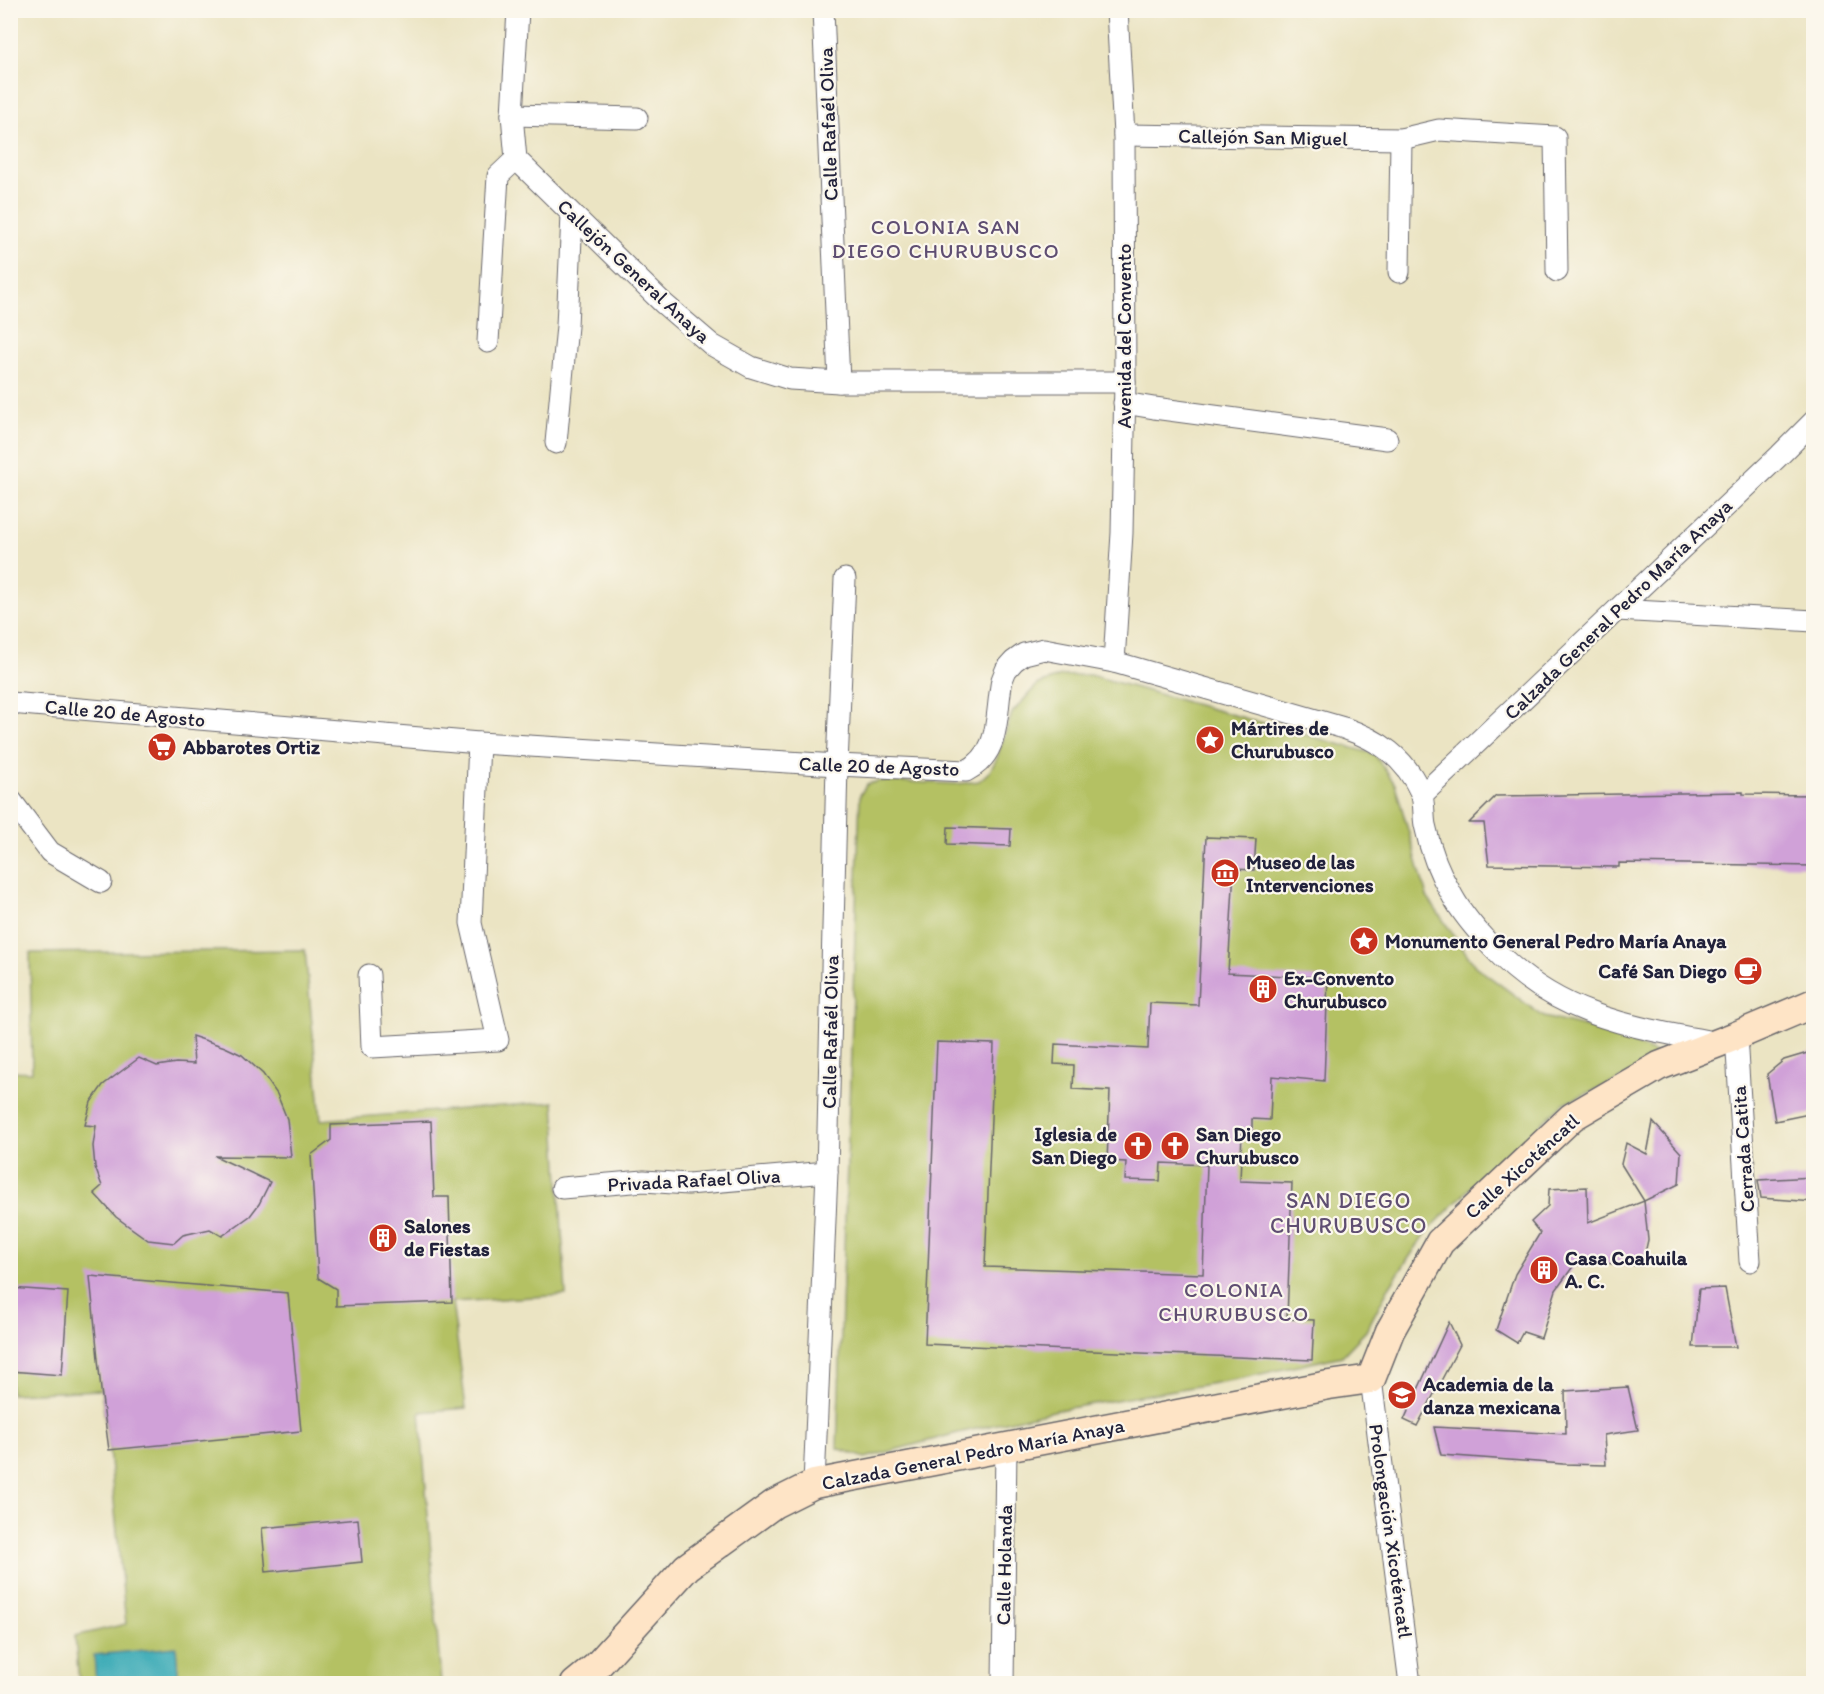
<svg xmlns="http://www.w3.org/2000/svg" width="1824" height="1694" viewBox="0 0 1824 1694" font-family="Itim,sans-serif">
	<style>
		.green { fill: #b4c163; stroke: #6b724f; stroke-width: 1.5 }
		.water { fill: #3cacb7; stroke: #2f6779; stroke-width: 1.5 }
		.building { fill: #d0a1d8 }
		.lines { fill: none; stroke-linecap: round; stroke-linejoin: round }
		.street-casing { stroke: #68666b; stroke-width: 23 }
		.secondary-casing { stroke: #68666b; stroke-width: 31 }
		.street { stroke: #fff; stroke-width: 21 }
		.secondary { stroke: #fee4c6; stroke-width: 28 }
		.labels { text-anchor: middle; stroke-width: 4.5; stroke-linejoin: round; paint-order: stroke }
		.street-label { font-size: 20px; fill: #22223b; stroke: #fbf7ec }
		.poi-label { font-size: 20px; font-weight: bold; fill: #22223b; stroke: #fbf7ec; text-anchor: start }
		.neighbourhood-label { font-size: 21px; letter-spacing: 1.5px; fill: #5f4e72; stroke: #fbf7ec }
		.quarter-label { font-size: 22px; letter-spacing: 1.5px; fill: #5f4e72; stroke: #fbf7ec }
	</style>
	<rect width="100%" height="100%" fill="#fbf7ec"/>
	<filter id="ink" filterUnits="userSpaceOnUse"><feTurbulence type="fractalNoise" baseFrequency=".0167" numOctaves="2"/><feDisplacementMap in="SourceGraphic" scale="12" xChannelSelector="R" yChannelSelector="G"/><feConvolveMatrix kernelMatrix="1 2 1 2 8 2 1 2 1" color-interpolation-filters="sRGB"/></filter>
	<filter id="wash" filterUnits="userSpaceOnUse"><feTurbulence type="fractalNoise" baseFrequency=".008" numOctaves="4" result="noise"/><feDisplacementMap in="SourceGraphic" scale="24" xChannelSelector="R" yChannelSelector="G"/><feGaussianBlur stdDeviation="1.35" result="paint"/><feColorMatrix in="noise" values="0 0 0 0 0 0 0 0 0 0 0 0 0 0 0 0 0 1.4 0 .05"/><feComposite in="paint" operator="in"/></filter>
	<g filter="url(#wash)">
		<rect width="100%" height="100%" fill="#ebe4c3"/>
		<g class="green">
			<path d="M1090,675L1374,754L1395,784L1427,897L1475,966L1544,1017L1613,1034L1659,1055L1662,1062L1564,1103L1471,1187L1425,1234L1388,1289L1366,1331L1342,1356L1238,1379L1058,1410L954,1434L865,1458L837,1448L860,795L867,784L880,781L958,784L979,781L990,771L997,758L1012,713L1037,685L1061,676Z"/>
			<path d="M305,950L321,1120L554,1102L566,1295L452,1302L466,1408L420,1412L441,1683H79L75,1636L126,1624L109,1450L101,1390L11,1394L10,1071L32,1072L30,953Z"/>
		</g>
		<path class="water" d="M176,1647L179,1683H96L94,1655Z"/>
		<g id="blocks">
			<g class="building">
				<path d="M1743,792V794L1814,795V866L1619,863V867L1489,865L1484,823H1469L1496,796Z"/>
				<path d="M948,827L1011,829L1010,846L947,844Z"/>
				<path d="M1206,837L1256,839L1254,870L1234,869L1228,973L1328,978L1324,1081L1272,1076L1270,1120L1252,1119V1132H1242L1240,1181L1292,1183L1287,1319L1314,1320L1312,1360L925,1344L937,1042L994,1044L985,1267L1203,1274L1207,1165L1161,1163L1160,1181L1125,1180L1126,1162L1107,1161L1110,1091L1073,1089L1074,1065L1054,1064L1055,1044L1148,1049L1150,1003L1198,1005Z"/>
				<path d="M192,1036L225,1047L242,1055L263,1074L277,1094L287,1119L291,1157L215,1156L270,1182L259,1204L250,1216L222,1236L210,1229L183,1235L174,1243L148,1240L116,1217L94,1193L102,1186L95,1167L93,1146L96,1126L85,1125L91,1102L103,1085L139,1058L157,1066L176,1063L194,1064Z"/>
				<path d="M1814,1051V1113L1775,1121L1767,1074L1784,1060Z"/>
				<path d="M431,1121L434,1197H449L452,1302L336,1306V1289L318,1278L311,1155L331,1140V1125Z"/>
				<path d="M1653,1122L1681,1153L1679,1184L1644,1201L1621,1164L1626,1143L1647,1154Z"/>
				<path d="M1814,1177V1202L1761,1198L1758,1180Z"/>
				<path d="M1587,1187L1588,1223L1644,1201L1648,1240L1642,1266L1589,1262V1265H1574L1556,1290L1541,1338L1523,1332L1517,1343L1496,1330L1515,1274L1540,1233L1531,1222L1548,1206L1549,1189Z"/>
				<path d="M90,1276L288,1293L301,1431L109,1450L101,1390Z"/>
				<path d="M10,1288L68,1292L62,1375L10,1371Z"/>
				<path d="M1725,1288L1736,1347H1693L1699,1289Z"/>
				<path d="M1449,1322L1460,1345L1417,1426L1404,1420Z"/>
				<path d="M1628,1387L1638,1430L1604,1435L1606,1465L1563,1464L1441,1455L1434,1427L1566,1434L1565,1391Z"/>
				<path d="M358,1519L362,1562L266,1572L262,1528Z"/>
			</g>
		</g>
	</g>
	<g filter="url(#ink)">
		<use href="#blocks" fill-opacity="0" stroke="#68666b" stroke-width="1.5"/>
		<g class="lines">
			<g class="street-casing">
				<g id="street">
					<path d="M518,10L512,115L516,159L663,303L712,345L751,367L790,379L839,382H1125"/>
					<path d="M823,10L839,382"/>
					<path d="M512,115L637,118"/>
					<path d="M1124,135L1401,139L1439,130L1555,137L1557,271"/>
					<path d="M1399,272L1401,139"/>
					<path d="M488,342L498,176L516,159"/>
					<path d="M1124,403L1154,408L1387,439"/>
					<path d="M556,443L567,326L572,215"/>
					<path d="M1617,610L1814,621"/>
					<path d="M1114,662L1122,533L1125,382L1124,135L1117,10"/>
					<path d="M10,703L479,743L837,765L966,771C1002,753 995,714 1002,680L1006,670L1014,661L1024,654L1044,649L1114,662L1344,728C1379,740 1405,757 1421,793C1425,803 1423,815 1425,825C1430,850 1440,875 1453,897C1463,915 1478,932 1492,947C1556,1016 1631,1027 1719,1043"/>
					<path d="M1422,795L1780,455L1814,421"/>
					<path d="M10,799L50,852L101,882"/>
					<path d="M369,975L372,1047L498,1040L471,923L479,743"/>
					<path d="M1736,1036L1750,1261"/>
					<path d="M562,1188L644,1181L688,1184L827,1172"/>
					<path d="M1371,1379L1410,1684"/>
					<path d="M814,1484L827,1172L837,765L845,579"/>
					<path d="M1003,1684L1006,1446"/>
				</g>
			</g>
			<g class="secondary-casing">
				<path id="secondary" d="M575,1684L597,1666L687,1567L774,1504L814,1484L1329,1385L1371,1379L1390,1331L1440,1242L1572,1117L1659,1066L1736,1036L1814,1003"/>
			</g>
			<use href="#street" class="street"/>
			<use href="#secondary" class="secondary"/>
		</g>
	</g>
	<defs>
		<g id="sight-disc" transform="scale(1.5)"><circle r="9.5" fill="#c8321e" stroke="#fbf7ec"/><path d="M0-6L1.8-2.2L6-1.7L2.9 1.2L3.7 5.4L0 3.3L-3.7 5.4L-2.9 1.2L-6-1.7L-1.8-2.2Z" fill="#fff"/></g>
		<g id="supermarket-disc" transform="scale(1.5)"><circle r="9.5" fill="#c8321e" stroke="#fbf7ec"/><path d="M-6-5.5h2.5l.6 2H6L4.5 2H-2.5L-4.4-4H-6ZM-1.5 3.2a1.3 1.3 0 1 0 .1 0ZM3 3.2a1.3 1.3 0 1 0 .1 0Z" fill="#fff"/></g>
		<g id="museum-disc" transform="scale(1.5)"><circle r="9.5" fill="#c8321e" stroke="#fbf7ec"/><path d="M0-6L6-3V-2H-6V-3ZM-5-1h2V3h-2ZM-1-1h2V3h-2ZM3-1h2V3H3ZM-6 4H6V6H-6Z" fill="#fff"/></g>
		<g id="cafe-disc" transform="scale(1.5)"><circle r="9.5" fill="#c8321e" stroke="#fbf7ec"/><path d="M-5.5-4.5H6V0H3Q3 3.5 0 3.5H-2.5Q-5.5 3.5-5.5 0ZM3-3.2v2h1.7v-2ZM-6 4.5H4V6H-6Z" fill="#fff"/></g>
		<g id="building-disc" transform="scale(1.5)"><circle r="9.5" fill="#c8321e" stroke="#fbf7ec"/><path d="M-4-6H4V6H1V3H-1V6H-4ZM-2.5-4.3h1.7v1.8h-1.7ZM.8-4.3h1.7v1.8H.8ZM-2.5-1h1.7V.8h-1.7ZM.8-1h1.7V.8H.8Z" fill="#fff"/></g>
		<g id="church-disc" transform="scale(1.5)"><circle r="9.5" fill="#c8321e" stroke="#fbf7ec"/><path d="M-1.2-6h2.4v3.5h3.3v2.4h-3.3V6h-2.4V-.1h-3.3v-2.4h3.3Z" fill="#fff"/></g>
		<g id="university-disc" transform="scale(1.5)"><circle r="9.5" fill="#c8321e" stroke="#fbf7ec"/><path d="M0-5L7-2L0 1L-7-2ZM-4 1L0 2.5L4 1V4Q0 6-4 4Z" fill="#fff"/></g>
	</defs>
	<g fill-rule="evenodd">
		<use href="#sight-disc" x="1210" y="740"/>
		<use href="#supermarket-disc" x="162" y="747"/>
		<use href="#museum-disc" x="1225" y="873"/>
		<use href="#sight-disc" x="1364" y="941"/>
		<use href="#cafe-disc" x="1748" y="971"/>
		<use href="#building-disc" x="1263" y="989"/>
		<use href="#church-disc" x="1138" y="1146"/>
		<use href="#church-disc" x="1175" y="1146"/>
		<use href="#building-disc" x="383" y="1238"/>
		<use href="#building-disc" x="1544" y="1270"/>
		<use href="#university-disc" x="1402" y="1395"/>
	</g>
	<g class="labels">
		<g class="street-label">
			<text transform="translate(828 124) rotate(-92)" y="7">Calle Rafaél Oliva</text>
			<text transform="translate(1263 137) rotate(1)" y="7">Callejón San Miguel</text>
			<text transform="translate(634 271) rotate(43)" y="7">Callejón General Anaya</text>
			<text transform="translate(1124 336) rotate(-90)" y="7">Avenida del Convento</text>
			<text transform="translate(1618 609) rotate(-44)" y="7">Calzada General Pedro María Anaya</text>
			<text transform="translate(125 713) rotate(5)" y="7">Calle 20 de Agosto</text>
			<text transform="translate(879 766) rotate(2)" y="7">Calle 20 de Agosto</text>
			<text transform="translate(830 1032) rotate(-89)" y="7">Calle Rafaél Oliva</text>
			<text transform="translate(1743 1149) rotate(-94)" y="7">Cerrada Catita</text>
			<text transform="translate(1522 1166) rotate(-42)" y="7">Calle Xicoténcatl</text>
			<text transform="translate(694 1180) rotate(-3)" y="7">Privada Rafael Oliva</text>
			<text transform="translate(973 1454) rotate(-11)" y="7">Calzada General Pedro María Anaya</text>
			<text transform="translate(1391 1531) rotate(82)" y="7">Prolongación Xicoténcatl</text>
			<text transform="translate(1004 1565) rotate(-89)" y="7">Calle Holanda</text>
		</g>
		<g class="poi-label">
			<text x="1231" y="735">Mártires de<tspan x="1231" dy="23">Churubusco</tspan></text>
			<text x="183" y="754">Abbarotes Ortiz</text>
			<text x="1246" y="869">Museo de las<tspan x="1246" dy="23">Intervenciones</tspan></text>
			<text x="1385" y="948">Monumento General Pedro María Anaya</text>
			<text x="1727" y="978" text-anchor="end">Café San Diego</text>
			<text x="1284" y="985">Ex-Convento<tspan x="1284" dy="23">Churubusco</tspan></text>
			<text x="1117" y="1141" text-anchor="end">Iglesia de<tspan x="1117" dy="23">San Diego</tspan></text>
			<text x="1196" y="1141">San Diego<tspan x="1196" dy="23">Churubusco</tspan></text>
			<text x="404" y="1233">Salones<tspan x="404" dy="23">de Fiestas</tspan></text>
			<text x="1565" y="1265">Casa Coahuila<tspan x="1565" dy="23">A. C.</tspan></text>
			<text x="1423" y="1391">Academia de la<tspan x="1423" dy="23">danza mexicana</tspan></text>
		</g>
		<g class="neighbourhood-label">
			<text x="946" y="234">COLONIA SAN<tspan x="946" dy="24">DIEGO CHURUBUSCO</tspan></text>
			<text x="1234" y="1297">COLONIA<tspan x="1234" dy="24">CHURUBUSCO</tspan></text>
		</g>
		<g class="quarter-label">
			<text x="1349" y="1208">SAN DIEGO<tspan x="1349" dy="25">CHURUBUSCO</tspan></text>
		</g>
	</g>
	<rect width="1824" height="1694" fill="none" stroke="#fbf7ec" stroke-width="36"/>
</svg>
